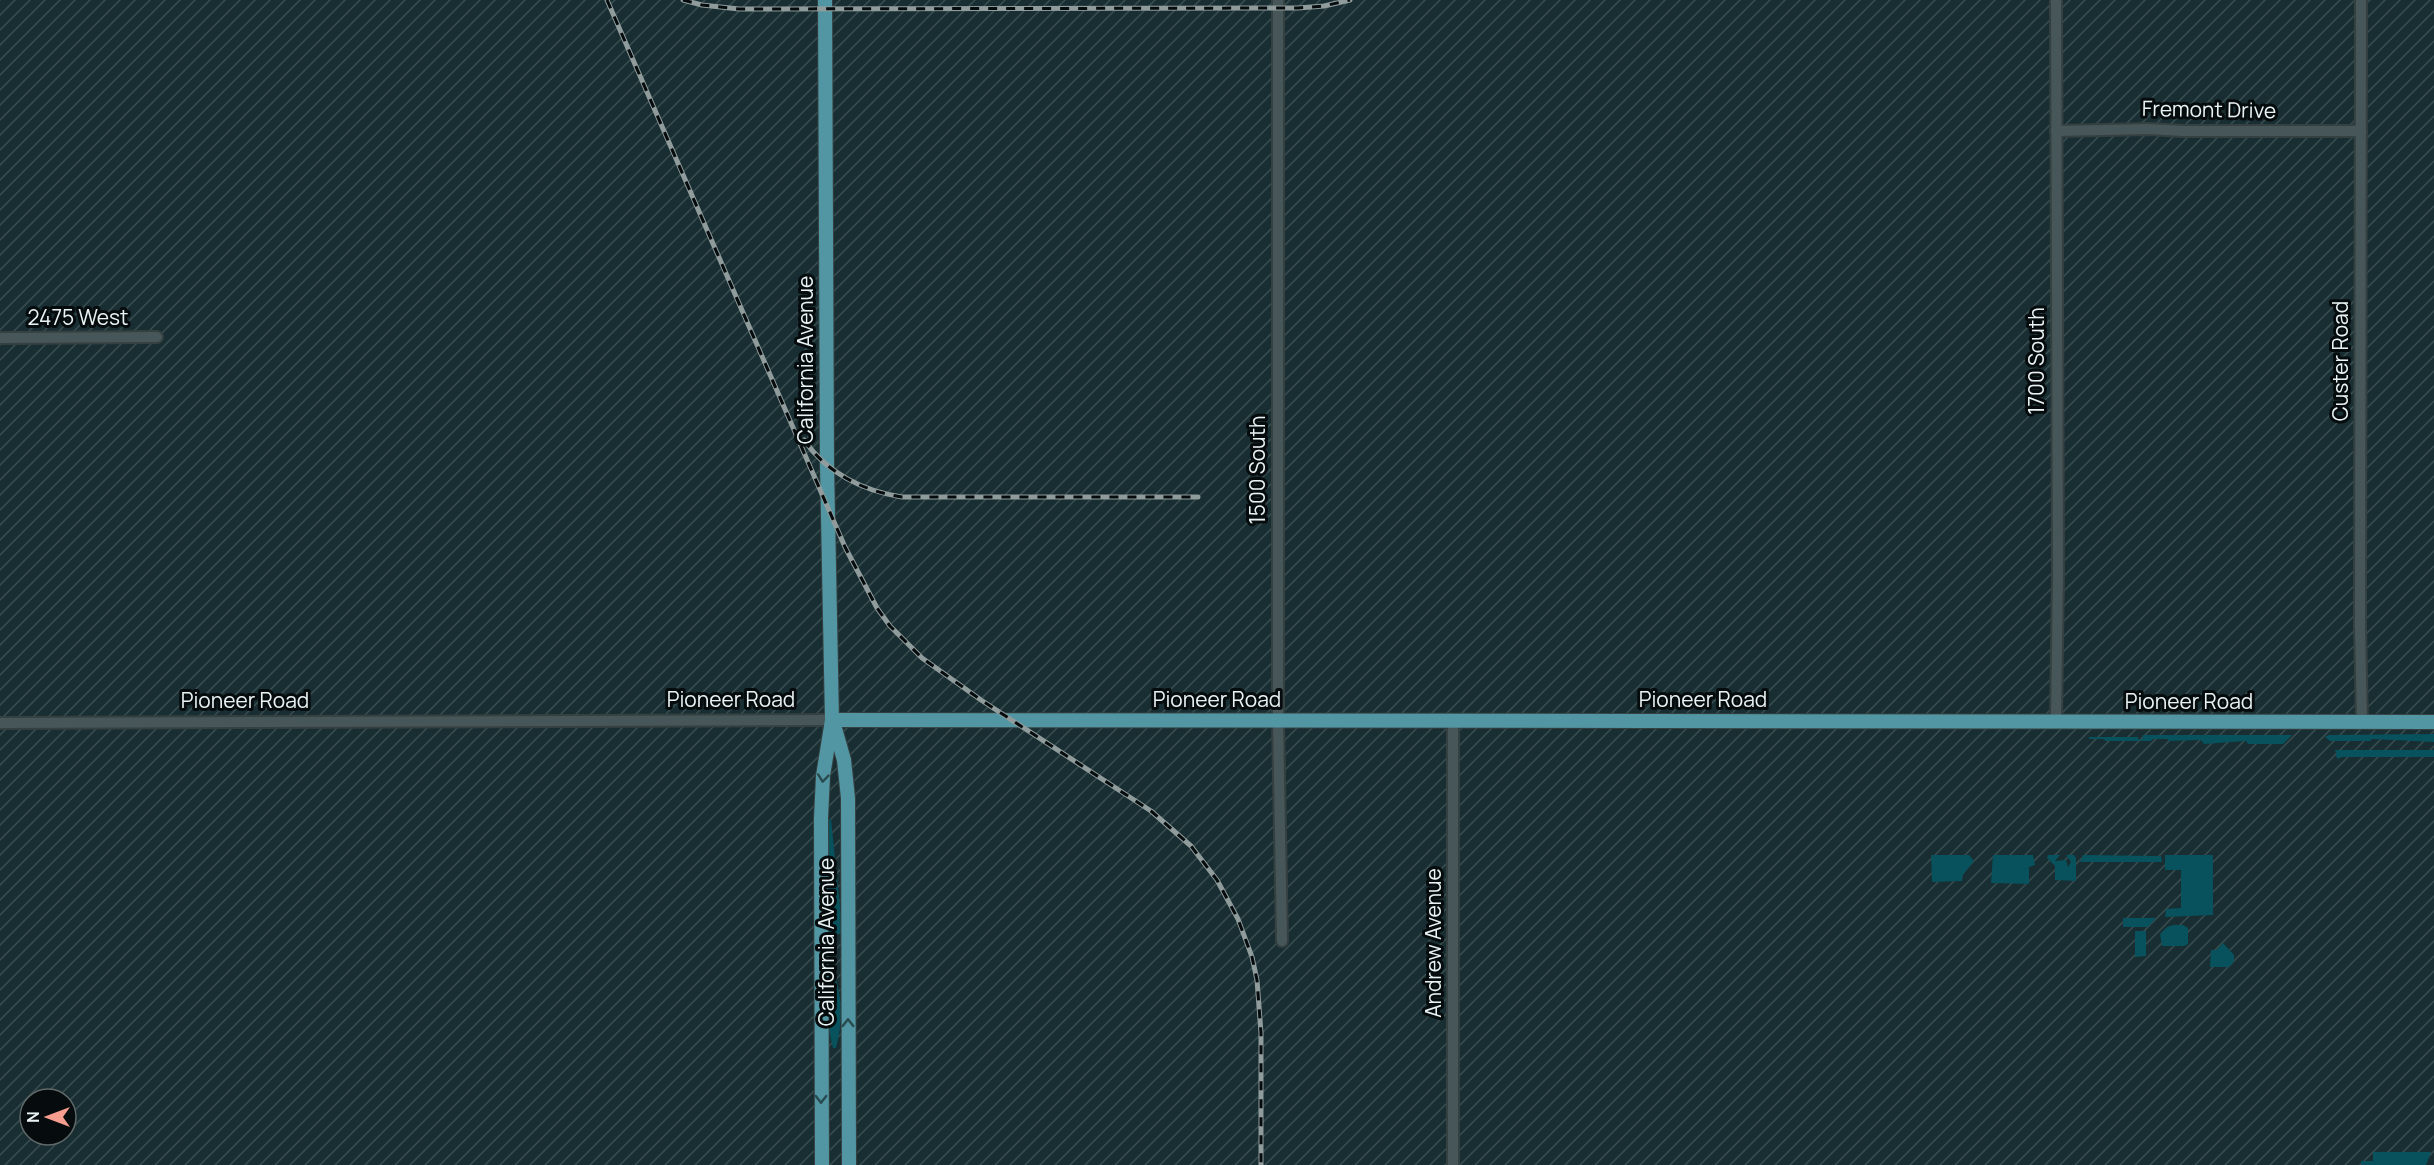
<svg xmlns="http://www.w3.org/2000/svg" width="2434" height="1165" viewBox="0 0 2434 1165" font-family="Manrope,sans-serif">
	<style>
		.industrial { fill: url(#industrial-furrows); fill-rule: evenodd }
		.grass { fill: #07525d }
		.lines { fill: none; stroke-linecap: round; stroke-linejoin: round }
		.minor-casing { stroke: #354041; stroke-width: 14 }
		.major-casing { stroke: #354041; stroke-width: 16 }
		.minor { stroke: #475659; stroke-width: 10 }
		.major { stroke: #5196a2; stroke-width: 14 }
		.rail-casing { stroke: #909b9c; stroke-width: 5 }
		.rail { stroke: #060c0d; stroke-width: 3; stroke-dasharray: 9; stroke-linecap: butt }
		.oneway { stroke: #284a50 }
		.labels { text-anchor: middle; stroke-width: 6; stroke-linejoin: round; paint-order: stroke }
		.street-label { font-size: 21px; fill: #eaf3f4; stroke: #060c0d }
	</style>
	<defs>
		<pattern id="industrial-furrows" width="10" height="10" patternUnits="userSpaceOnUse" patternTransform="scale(1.5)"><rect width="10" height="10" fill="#182e32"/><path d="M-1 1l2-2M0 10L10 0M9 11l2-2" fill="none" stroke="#3a4d50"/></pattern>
	</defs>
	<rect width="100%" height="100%" fill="#162426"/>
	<path class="industrial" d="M0,0H2434V1165H0ZM30,1099H66V1135H30Z"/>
	<g class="grass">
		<path d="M2434,734V742L2372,739L2370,741H2330L2325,737L2329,735Z"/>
		<path d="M2143,735H2292L2283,744H2248L2246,741L2204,744L2201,740L2169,741L2167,739H2153L2151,741H2106L2103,739H2089V737H2138V739L2142,740Z"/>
		<path d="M2335,750H2434V757H2342L2337,759Z"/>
		<path d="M831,819L841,916V934H827V820Z"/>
		<path d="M1931,855H1969L1974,861L1963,875L1962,881L1932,882Z"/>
		<path d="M1993,855H2033L2035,865L2029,867V884L1991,883Z"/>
		<path d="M2048,855H2060L2055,861L2066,860L2068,867L2071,862L2066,855H2074L2076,858V881L2055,880V866L2047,858Z"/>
		<path d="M2083,855L2161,856L2162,862H2080Z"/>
		<path d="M2165,855H2213V915L2165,917L2166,909L2181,908V870H2165Z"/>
		<path d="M2123,918H2156L2148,927H2123Z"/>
		<path d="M2173,925H2183L2188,928V944L2184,946H2162L2160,934L2167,927Z"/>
		<path d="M2135,931H2146V956L2135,957Z"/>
		<path d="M2223,943L2234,955V961L2229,967H2210L2211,950H2216Z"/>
		<path d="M833,971C843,997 843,1021 836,1048H833C827,1025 822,992 833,971Z"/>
		<path d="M2373,1152H2431L2426,1165H2361V1161H2373Z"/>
	</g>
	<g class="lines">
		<g class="minor-casing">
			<g id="minor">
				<path d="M1278,0V721L1282,941"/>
				<path d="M2056,0L2058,572L2056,721"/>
				<path d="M2361,0L2360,627L2362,722"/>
				<path d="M2056,131L2149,129L2183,131H2361"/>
				<path d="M0,338L157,337"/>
				<path d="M1453,721V1165"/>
				<path d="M0,723L832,720"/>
			</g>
		</g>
		<g class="major-casing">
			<g id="major">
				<path d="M832,720L2434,722"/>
				<path d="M834,725L844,760L848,798L849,1165"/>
				<path d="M822,1165L821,818L823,776L832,720L827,465L825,0"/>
			</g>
		</g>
		<use href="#minor" class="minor"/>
		<use href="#major" class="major"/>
		<g class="rail-casing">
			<g id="rail">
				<path d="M607,0L845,547L877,608L890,626L922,658L981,700L1151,811L1191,846L1217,880L1238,919L1252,957L1257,980L1261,1033V1165"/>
				<path d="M683,0L702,5L739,9L1298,8L1324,6L1350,0"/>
				<path d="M804,440C827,473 863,491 902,497H1198"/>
			</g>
		</g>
		<use href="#rail" class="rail"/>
	</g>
	<defs><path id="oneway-chevron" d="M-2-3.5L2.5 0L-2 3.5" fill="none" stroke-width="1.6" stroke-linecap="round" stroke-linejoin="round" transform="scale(1.5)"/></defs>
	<g class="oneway">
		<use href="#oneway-chevron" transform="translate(823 778) rotate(96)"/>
		<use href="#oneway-chevron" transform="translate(848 1023) rotate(-90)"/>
		<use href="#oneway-chevron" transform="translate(821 1099) rotate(90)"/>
	</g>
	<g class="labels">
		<g class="street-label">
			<text transform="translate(2209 110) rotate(1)" y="7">Fremont Drive</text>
			<text x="78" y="325">2475 West</text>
			<text transform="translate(806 360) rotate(-90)" y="7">California Avenue</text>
			<text transform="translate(2037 361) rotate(-90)" y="7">1700 South</text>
			<text transform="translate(2341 361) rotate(-90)" y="7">Custer Road</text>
			<text transform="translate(1258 470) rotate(-90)" y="7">1500 South</text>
			<text x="731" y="707">Pioneer Road</text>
			<text x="1217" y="707">Pioneer Road</text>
			<text x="1703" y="707">Pioneer Road</text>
			<text x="245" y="708">Pioneer Road</text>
			<text x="2189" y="709">Pioneer Road</text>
			<text transform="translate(827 942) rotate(-90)" y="7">California Avenue</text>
			<text transform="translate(1434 943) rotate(-90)" y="7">Andrew Avenue</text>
		</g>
	</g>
	<g transform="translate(48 1117) rotate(270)"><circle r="28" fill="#060c0d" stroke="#616869" stroke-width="1.5"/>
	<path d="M0-4.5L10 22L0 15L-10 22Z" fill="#f59d8e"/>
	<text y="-9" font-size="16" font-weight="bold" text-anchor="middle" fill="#eaf3f4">N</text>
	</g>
</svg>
